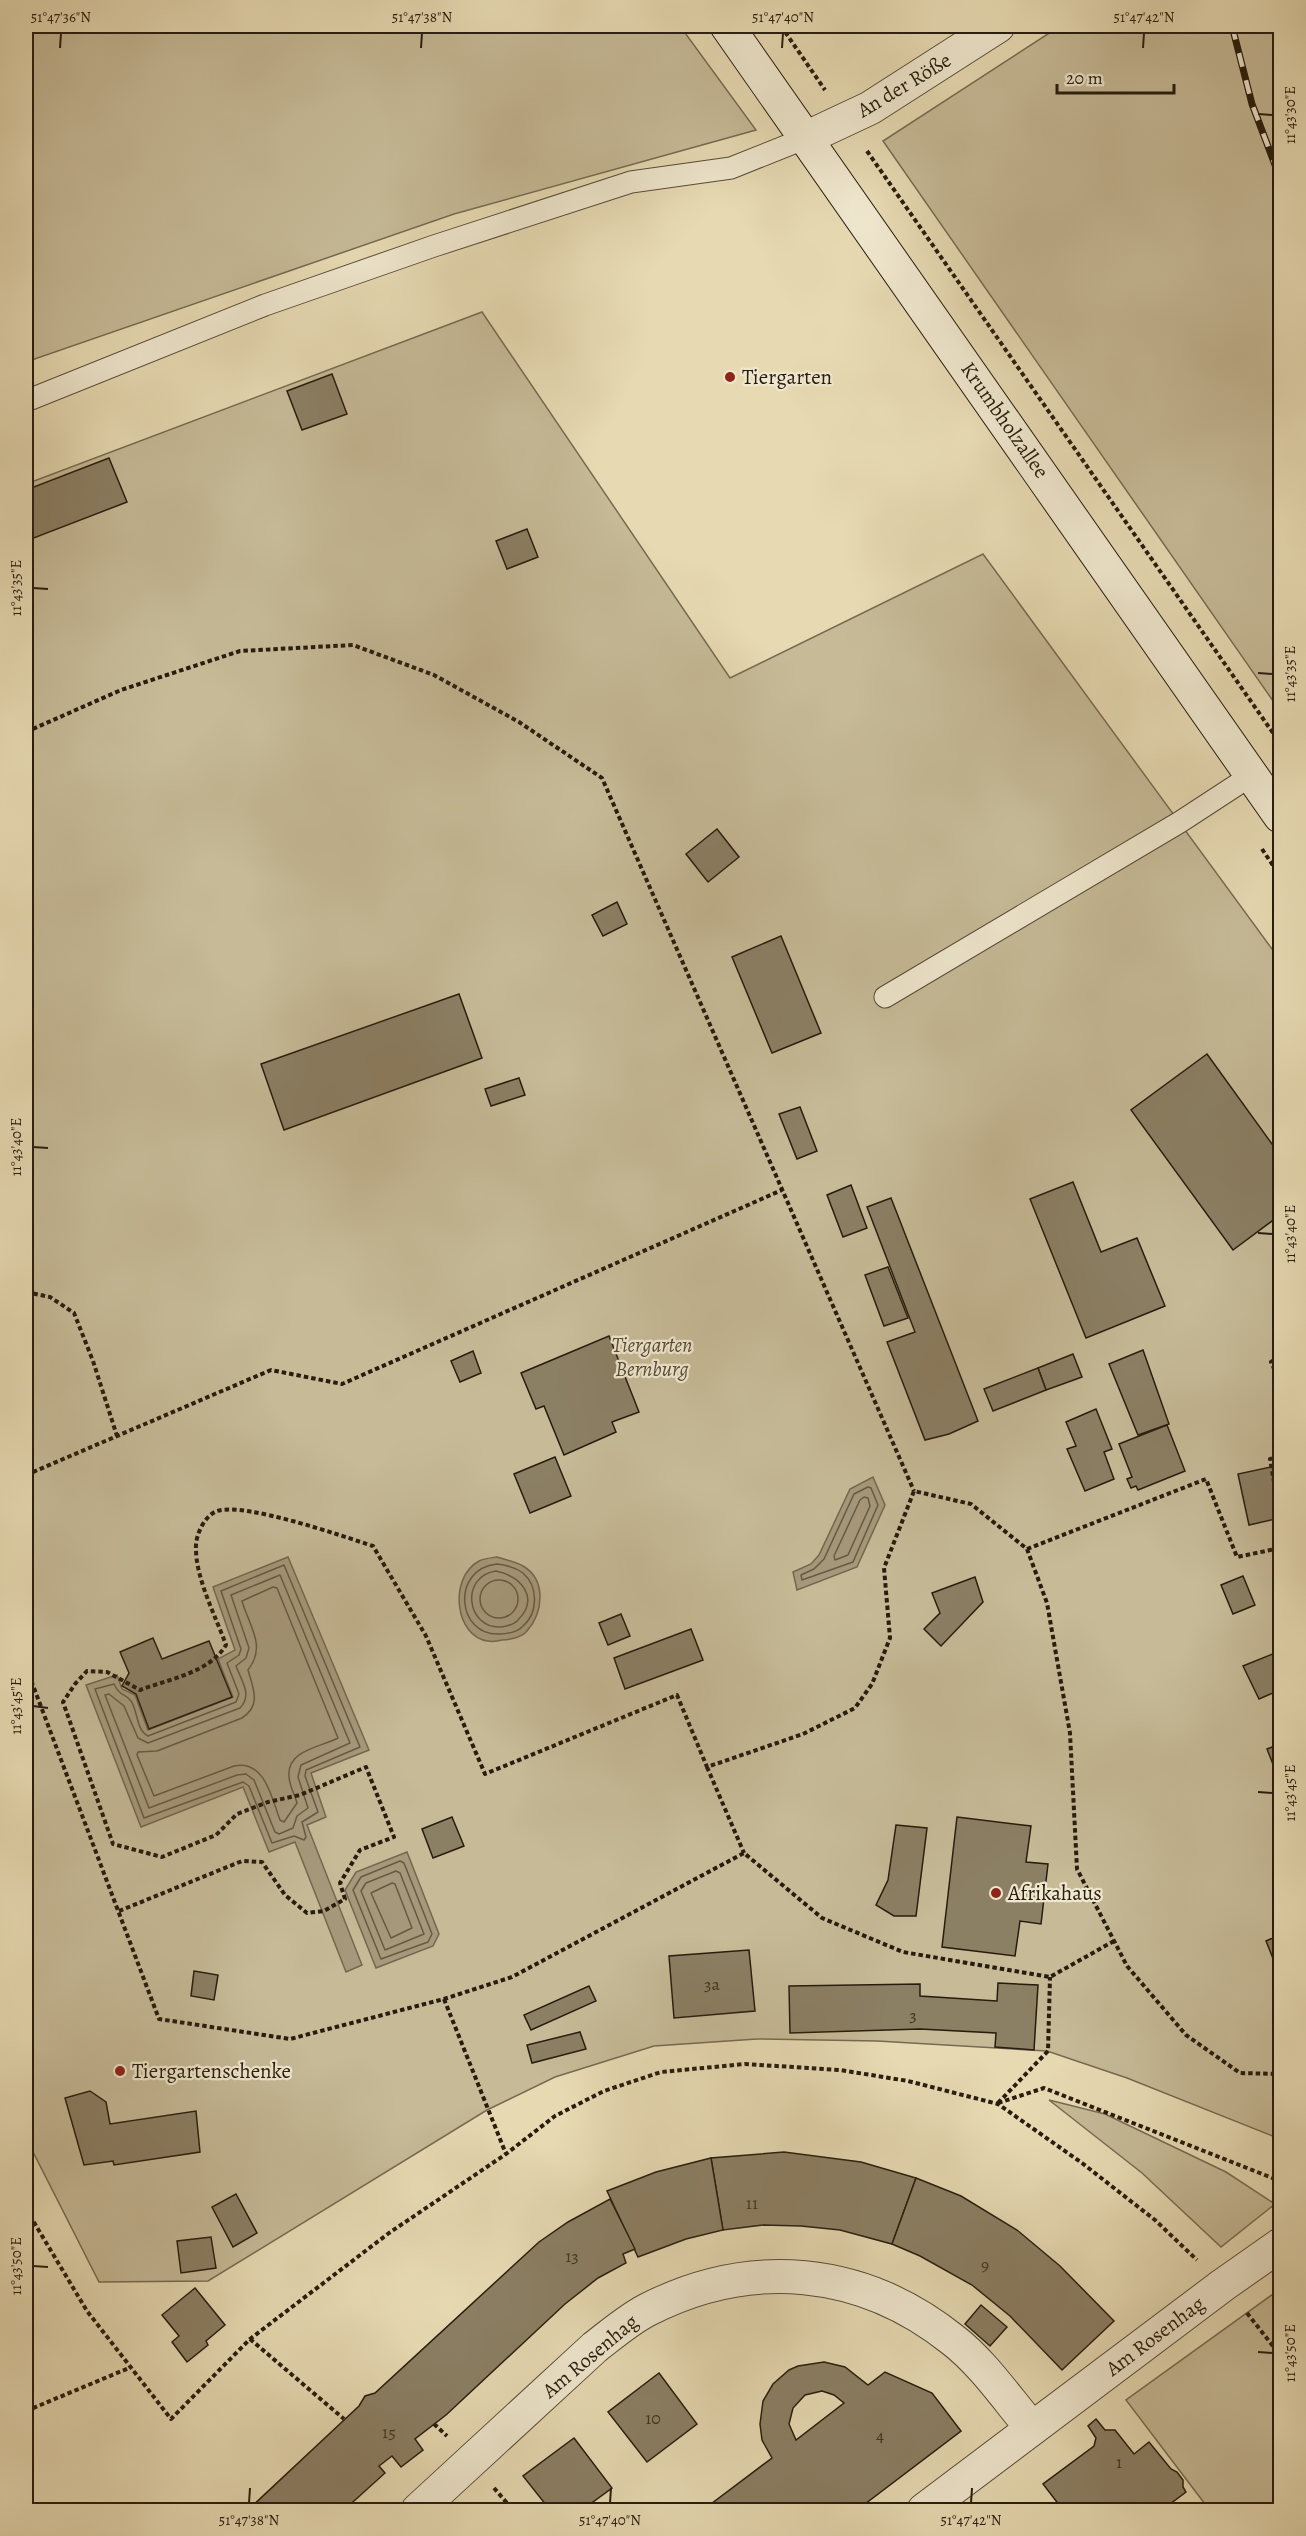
<svg xmlns="http://www.w3.org/2000/svg" width="1306" height="2536" viewBox="0 0 1306 2536" font-family="Alegreya,serif">
	<style>
		.green { fill: #c6ba97; stroke: #766b52; stroke-width: 1.5 }
		.water { fill: #a6997b; stroke: #73674f; stroke-width: 1.5 }
		.lines { fill: none; stroke-linecap: round; stroke-linejoin: round }
		.shore { stroke: #665a44; stroke-width: 1.5 }
		.building { fill: #8b7f64; stroke: #271c0e; stroke-width: 1.5; fill-rule: evenodd }
		.lane-casing { stroke: #574c37; stroke-width: 23 }
		.street-casing { stroke: #574c37; stroke-width: 35 }
		.secondary-casing { stroke: #271c0e; stroke-width: 35 }
		.path { stroke: #271c0e; stroke-width: 4; stroke-dasharray: 4.5 3; stroke-linecap: butt }
		.lane { stroke: #efe7ce; stroke-width: 21 }
		.street { stroke: #efe7ce; stroke-width: 33 }
		.secondary { stroke: #efe7ce; stroke-width: 33 }
		.rail-casing { stroke: #271c0e; stroke-width: 7 }
		.rail { stroke: #efe7ce; stroke-width: 4.5; stroke-dasharray: 14; stroke-linecap: butt }
		.ticks { fill: none; stroke: #271c0e; stroke-width: 2 }
		.poi-dot { fill: #8f2418; stroke: #efe7ce; stroke-width: 2 }
		.labels { text-anchor: middle; stroke-width: 4.5; stroke-linejoin: round; paint-order: stroke }
		.number-label { font-size: 18px; fill: #403524 }
		.street-label { font-size: 21px; fill: #271c0e; stroke: #efe7ce }
		.poi-label { font-size: 21px; fill: #271c0e; stroke: #efe7ce; text-anchor: start }
		.park-label { font-size: 21px; font-style: italic; fill: #574b37; stroke: #efe7ce }
		.neatline { fill: none; stroke: #271c0e; stroke-width: 2 }
		.ticks-label { font-size: 15px; text-anchor: middle; fill: #271c0e }
	</style>
	<rect width="100%" height="100%" fill="#e7dab3"/>
	<filter id="stains"><feTurbulence type="fractalNoise" baseFrequency=".00333" numOctaves="4"/><feColorMatrix values="0 0 0 0 .2 0 0 0 0 .09 0 0 0 0 .02 0 0 0 .5 -.17"/></filter>
	<radialGradient id="worn" r=".72"><stop offset=".6" stop-color="#630" stop-opacity="0"/><stop offset="1" stop-color="#630" stop-opacity=".3"/></radialGradient>
	<g class="green">
		<path d="M26,26H680L756,130L454,214L26,362Z"/>
		<path d="M1060,26H1280V711L883,141Z"/>
		<path d="M482,312L730,678L983,554L1280,960V2139L1127,2078L1047,2051L877,2041L757,2039L654,2046L555,2077L487,2110L208,2281L99,2282L26,2138V484Z"/>
		<path d="M1049,2100L1105,2114L1226,2172L1275,2204L1221,2247L1142,2173Z"/>
		<path d="M1280,2289V2510H1206L1208,2508L1126,2400Z"/>
	</g>
	<g class="water">
		<path d="M873,1477L885,1505L857,1567L797,1590L793,1572L811,1564L819,1555L850,1489Z"/>
		<path d="M288,1557L369,1750L311,1773L326,1817L307,1825L362,1965L346,1972L295,1842L269,1852L243,1787L141,1827L86,1685L117,1675L122,1689L135,1695L148,1730L233,1697L218,1659L235,1650L213,1587Z"/>
		<path d="M497,1557C506,1560 516,1562 523,1566C547,1580 543,1613 527,1631C522,1637 510,1640 502,1640C498,1641 493,1642 488,1641C455,1637 448,1578 479,1561C485,1558 491,1558 497,1557Z"/>
		<path d="M407,1852L439,1934L433,1946L376,1968L345,1890L356,1872Z"/>
	</g>
	<g class="lines">
		<g class="shore">
			<path d="M868,1487L871,1488L878,1505L853,1562L802,1580L801,1575L814,1569L824,1559L854,1494Z"/>
			<path d="M864,1497L868,1498L870,1506L848,1555L835,1560L834,1556L860,1500Z"/>
			<path d="M497,1564C506,1565 516,1568 523,1573C539,1587 538,1614 522,1627C517,1632 507,1634 500,1634C457,1637 450,1569 497,1564Z"/>
			<path d="M284,1565L360,1747L306,1770L305,1776L318,1812L302,1822L306,1837L304,1840L294,1836L272,1843L249,1786L243,1782L144,1818L95,1689L114,1684C120,1697 125,1693 131,1701C138,1711 136,1730 148,1736L236,1702L239,1694L227,1663L239,1655L241,1649L221,1591Z"/>
			<path d="M496,1571C521,1576 540,1598 518,1620C514,1625 507,1626 501,1627C466,1629 460,1576 496,1571Z"/>
			<path d="M280,1575L350,1743L301,1765L298,1777L308,1808L297,1816L293,1828L279,1834L275,1832L254,1780L246,1774L237,1775L149,1808L105,1695L109,1694L124,1706L138,1738L148,1743L240,1708C253,1695 241,1680 236,1666L246,1658L249,1648L231,1595Z"/>
			<circle cx="499" cy="1599" r="19"/>
			<path d="M273,1587L277,1588L338,1738C321,1747 287,1750 289,1776C289,1785 295,1795 297,1803L284,1822L280,1820C272,1799 265,1759 234,1766L154,1796L137,1755L138,1752L157,1751L242,1718C262,1705 253,1688 248,1670C267,1646 249,1626 242,1601Z"/>
			<path d="M400,1861L404,1863L432,1934L428,1942L381,1959L353,1890L361,1877Z"/>
			<path d="M396,1871L400,1873L424,1934L385,1950L361,1891L366,1883Z"/>
			<path d="M392,1883L395,1884L412,1928L391,1938L371,1893Z"/>
		</g>
	</g>
	<g class="building">
		<path d="M332,374L347,414L302,430L287,391Z"/>
		<path d="M109,458L127,502L26,541V490Z"/>
		<path d="M527,529L538,557L507,569L496,541Z"/>
		<path d="M717,829L739,857L708,882L686,854Z"/>
		<path d="M617,902L627,924L603,936L592,915Z"/>
		<path d="M781,936L821,1033L772,1053L732,957Z"/>
		<path d="M459,994L482,1058L284,1130L261,1064Z"/>
		<path d="M1207,1054L1280,1155V1215L1233,1250L1131,1110Z"/>
		<path d="M519,1078L525,1095L491,1106L485,1089Z"/>
		<path d="M800,1107L817,1151L797,1159L779,1114Z"/>
		<path d="M1073,1182L1101,1252L1137,1238L1165,1306L1086,1338L1030,1199Z"/>
		<path d="M851,1185L867,1228L843,1237L827,1195Z"/>
		<path d="M891,1198L978,1421L949,1434L925,1440L887,1342L915,1332L867,1207Z"/>
		<path d="M888,1267L908,1318L884,1326L865,1275Z"/>
		<path d="M609,1336L639,1412L612,1422L616,1432L564,1455L544,1406L536,1409L521,1373Z"/>
		<path d="M1143,1350L1169,1424L1138,1435L1109,1364Z"/>
		<path d="M473,1351L481,1373L460,1382L451,1361Z"/>
		<path d="M1073,1354L1082,1377L1046,1390L1038,1368Z"/>
		<path d="M1038,1368L1046,1390L993,1411L984,1389Z"/>
		<path d="M1096,1409L1112,1449L1104,1452L1114,1479L1085,1491L1067,1449L1076,1446L1066,1422Z"/>
		<path d="M1167,1425L1185,1471L1138,1490L1136,1486L1131,1488L1127,1479L1132,1477L1119,1444Z"/>
		<path d="M555,1457L571,1496L530,1513L514,1474Z"/>
		<path d="M1280,1465V1518L1249,1525L1238,1474Z"/>
		<path d="M1243,1576L1255,1605L1233,1614L1221,1585Z"/>
		<path d="M975,1577L983,1602L941,1646L924,1629L940,1613L932,1593Z"/>
		<path d="M621,1614L630,1636L608,1645L599,1623Z"/>
		<path d="M691,1629L703,1660L625,1689L614,1658Z"/>
		<path d="M153,1638L162,1659L209,1641L232,1697L149,1729L136,1694L122,1686L129,1673L120,1652Z"/>
		<path d="M1275,1653L1280,1664V1690L1259,1699L1243,1666Z"/>
		<path d="M1280,1744V1782L1267,1749Z"/>
		<path d="M452,1817L464,1846L433,1858L422,1829Z"/>
		<path d="M957,1817L1031,1826L1026,1862L1048,1864L1041,1924L1020,1921L1015,1956L942,1947Z"/>
		<path d="M896,1825L927,1828L916,1916H894L876,1905L888,1880Z"/>
		<path d="M1280,1935V1976L1266,1941Z"/>
		<path d="M749,1950L755,2011L674,2018L669,1956Z"/>
		<path d="M194,1971L218,1975L214,2000L191,1996Z"/>
		<path d="M998,1983L1038,1985L1034,2050L995,2047L996,2033L920,2029L790,2033L789,1986L920,1984V1996L997,2001Z"/>
		<path d="M589,1986L596,2001L531,2030L524,2015Z"/>
		<path d="M580,2032L586,2049L532,2063L527,2045Z"/>
		<path d="M90,2091L106,2102L110,2124L196,2111L200,2152L114,2165L113,2161L84,2165L65,2098Z"/>
		<path d="M784,2152L861,2162L916,2178L892,2244L840,2230L801,2226L763,2225L723,2230L711,2158Z"/>
		<path d="M711,2158L723,2230L686,2239L638,2257L607,2191L656,2172Z"/>
		<path d="M916,2178L961,2196L1017,2230L1060,2266L1114,2321L1062,2370L1010,2316L972,2285L920,2256L892,2244Z"/>
		<path d="M236,2194L257,2233L233,2247L212,2207Z"/>
		<path d="M610,2199L635,2249L623,2254L626,2263L598,2278L565,2304L446,2415L415,2439L423,2450L401,2467L392,2456L379,2466L385,2473L344,2510H248L359,2406L365,2396L375,2393L539,2242L568,2222Z"/>
		<path d="M211,2237L216,2268L181,2273L177,2241Z"/>
		<path d="M195,2288L225,2325L206,2341L208,2345L187,2362L172,2342L179,2336L162,2315Z"/>
		<path d="M981,2305L1007,2327L990,2346L965,2324Z"/>
		<path d="M824,2362L845,2367L868,2385L885,2372L932,2393L961,2431L857,2510H703L772,2458L762,2440L760,2424L763,2401L773,2384L789,2370L798,2366ZM822,2391L834,2395L844,2403L796,2440L789,2424L793,2408L805,2395Z"/>
		<path d="M659,2373L697,2424L647,2462L608,2412Z"/>
		<path d="M1096,2419L1105,2430H1115L1134,2454L1149,2442L1171,2469L1177,2472L1183,2480V2487L1186,2492L1162,2510H1063L1043,2484L1094,2446L1096,2438L1088,2426Z"/>
		<path d="M574,2438L612,2488L582,2510H550L523,2476Z"/>
		<path d="M672,2504L677,2510H663Z"/>
	</g>
	<g class="lines">
		<g class="lane-casing">
			<g id="lane">
				<path d="M26,401L265,305L434,246L631,182L731,168L806,138"/>
				<path d="M885,997L1180,822L1252,775"/>
			</g>
		</g>
		<g class="street-casing">
			<g id="street">
				<path d="M806,138L870,108L998,26"/>
				<path d="M418,2510L595,2347C612,2334 628,2320 647,2310C750,2257 862,2267 953,2340C984,2364 1007,2399 1032,2428"/>
				<path d="M924,2510L1223,2285L1280,2245"/>
			</g>
		</g>
		<g class="secondary-casing">
			<path id="secondary" d="M727,26L1280,816"/>
		</g>
		<g class="path">
			<path d="M781,26L825,90"/>
			<path d="M867,151L1280,743"/>
			<path d="M26,732L121,690L240,651L353,645L434,675L519,722L602,778L914,1491"/>
			<path d="M1262,849L1280,876"/>
			<path d="M26,1292L50,1297L74,1313L93,1361L117,1436"/>
			<path d="M1280,1356L1271,1362L1280,1381"/>
			<path d="M1280,1457L1270,1459L1280,1516"/>
			<path d="M26,1475L271,1370L342,1384L782,1190"/>
			<path d="M1027,1549L1206,1479L1237,1557L1280,1548"/>
			<path d="M26,1667L159,2019L290,2039L444,1999L512,1977L744,1853L822,1918L903,1952L1050,1977L1114,1941"/>
			<path d="M707,1767L744,1853"/>
			<path d="M119,1911L242,1861L262,1862L285,1895L307,1913L324,1911L345,1899L340,1883L360,1850L394,1837L366,1767L300,1795L268,1802L237,1814L216,1835L162,1857L113,1844L63,1702L75,1684L87,1671L107,1672L140,1690C169,1679 209,1673 226,1645C216,1617 196,1579 196,1549C195,1536 204,1516 217,1511C245,1502 342,1536 373,1546L426,1636L485,1774L677,1695L707,1767L803,1734L855,1708L872,1684L890,1638L884,1568L914,1491L971,1504L1027,1549L1047,1603L1070,1733L1077,1869L1127,1966L1186,2035L1240,2073L1280,2074"/>
			<path d="M444,1999L506,2154"/>
			<path d="M998,2103L1044,2088L1280,2181"/>
			<path d="M998,2103L1048,2051L1050,1977"/>
			<path d="M26,2209L87,2311L171,2419L250,2339L389,2233L506,2154L555,2116L604,2091L661,2072L745,2064L840,2070L908,2081L998,2104L1082,2163L1155,2220L1197,2260"/>
			<path d="M1247,2313L1280,2355"/>
			<path d="M250,2339L344,2419"/>
			<path d="M26,2411L129,2368"/>
			<path d="M434,2424L447,2436"/>
			<path d="M494,2488L513,2510"/>
		</g>
		<use href="#lane" class="lane"/>
		<use href="#street" class="street"/>
		<use href="#secondary" class="secondary"/>
		<g class="rail-casing">
			<path id="rail" d="M1232,26L1252,104L1280,178"/>
		</g>
		<use href="#rail" class="rail"/>
	</g>
	<path class="ticks" d="M60,48L61,33M421,48L422,33M782,48L783,33M1143,48L1144,33M1258,114L1273,115M33,588L48,589M1258,673L1273,674M33,1147L48,1148M1258,1233L1273,1234M33,1706L48,1708M1258,1792L1273,1793M33,2266L48,2267M1258,2352L1273,2353M249,2503L250,2488M610,2503L611,2488M971,2503L972,2488"/>
	<g class="poi-dot">
		<circle cx="730" cy="377" r="6"/>
		<circle cx="996" cy="1893" r="6"/>
		<circle cx="120" cy="2071" r="6"/>
	</g>
	<g class="labels">
		<g class="number-label">
			<text x="712" y="1990">3a</text>
			<text x="913" y="2021">3</text>
			<text x="752" y="2209">11</text>
			<text x="572" y="2262">13</text>
			<text x="985" y="2271">9</text>
			<text x="653" y="2424">10</text>
			<text x="389" y="2438">15</text>
			<text x="880" y="2441">4</text>
			<text x="1119" y="2468">1</text>
		</g>
		<g class="street-label">
			<text transform="translate(904 85) rotate(-31)" y="7">An der Röße</text>
			<text transform="translate(1005 420) rotate(55)" y="7">Krumbholzallee</text>
			<text transform="translate(1155 2336) rotate(-37)" y="7">Am Rosenhag</text>
			<text transform="translate(590 2356) rotate(-40)" y="7">Am Rosenhag</text>
		</g>
		<g class="poi-label">
			<text x="742" y="384">Tiergarten</text>
			<text x="1008" y="1900">Afrikahaus</text>
			<text x="132" y="2078">Tiergartenschenke</text>
		</g>
		<g class="park-label">
			<text x="652" y="1352">Tiergarten<tspan x="652" dy="24">Bernburg</tspan></text>
		</g>
	</g>
	<rect width="1306" height="2536" fill="none" stroke="#e7dab3" stroke-width="66"/>
	<path d="M1057 84v9h117v-9" fill="none" stroke="#271c0e" stroke-width="3"/>
	<text x="1066" y="84" font-size="18" fill="#271c0e" stroke="#efe7ce" stroke-width="4.5" paint-order="stroke">20 m</text>
	<rect x="33" y="33" width="1240" height="2470" class="neatline"/>
	<g class="ticks-label">
		<text x="61" y="22">51°47'36"N</text>
		<text x="422" y="22">51°47'38"N</text>
		<text x="783" y="22">51°47'40"N</text>
		<text x="1144" y="22">51°47'42"N</text>
		<text transform="translate(1290 115) rotate(-90)" y="5">11°43'30"E</text>
		<text transform="translate(16 588) rotate(-90)" y="5">11°43'35"E</text>
		<text transform="translate(1290 674) rotate(-90)" y="5">11°43'35"E</text>
		<text transform="translate(16 1147) rotate(-90)" y="5">11°43'40"E</text>
		<text transform="translate(1290 1234) rotate(-90)" y="5">11°43'40"E</text>
		<text transform="translate(16 1706) rotate(-90)" y="5">11°43'45"E</text>
		<text transform="translate(1290 1793) rotate(-90)" y="5">11°43'45"E</text>
		<text transform="translate(16 2266) rotate(-90)" y="5">11°43'50"E</text>
		<text transform="translate(1290 2353) rotate(-90)" y="5">11°43'50"E</text>
		<text x="249" y="2525">51°47'38"N</text>
		<text x="610" y="2525">51°47'40"N</text>
		<text x="971" y="2525">51°47'42"N</text>
	</g>
	<rect width="100%" height="100%" filter="url(#stains)"/>
	<rect width="100%" height="100%" fill="url(#worn)"/>
</svg>
